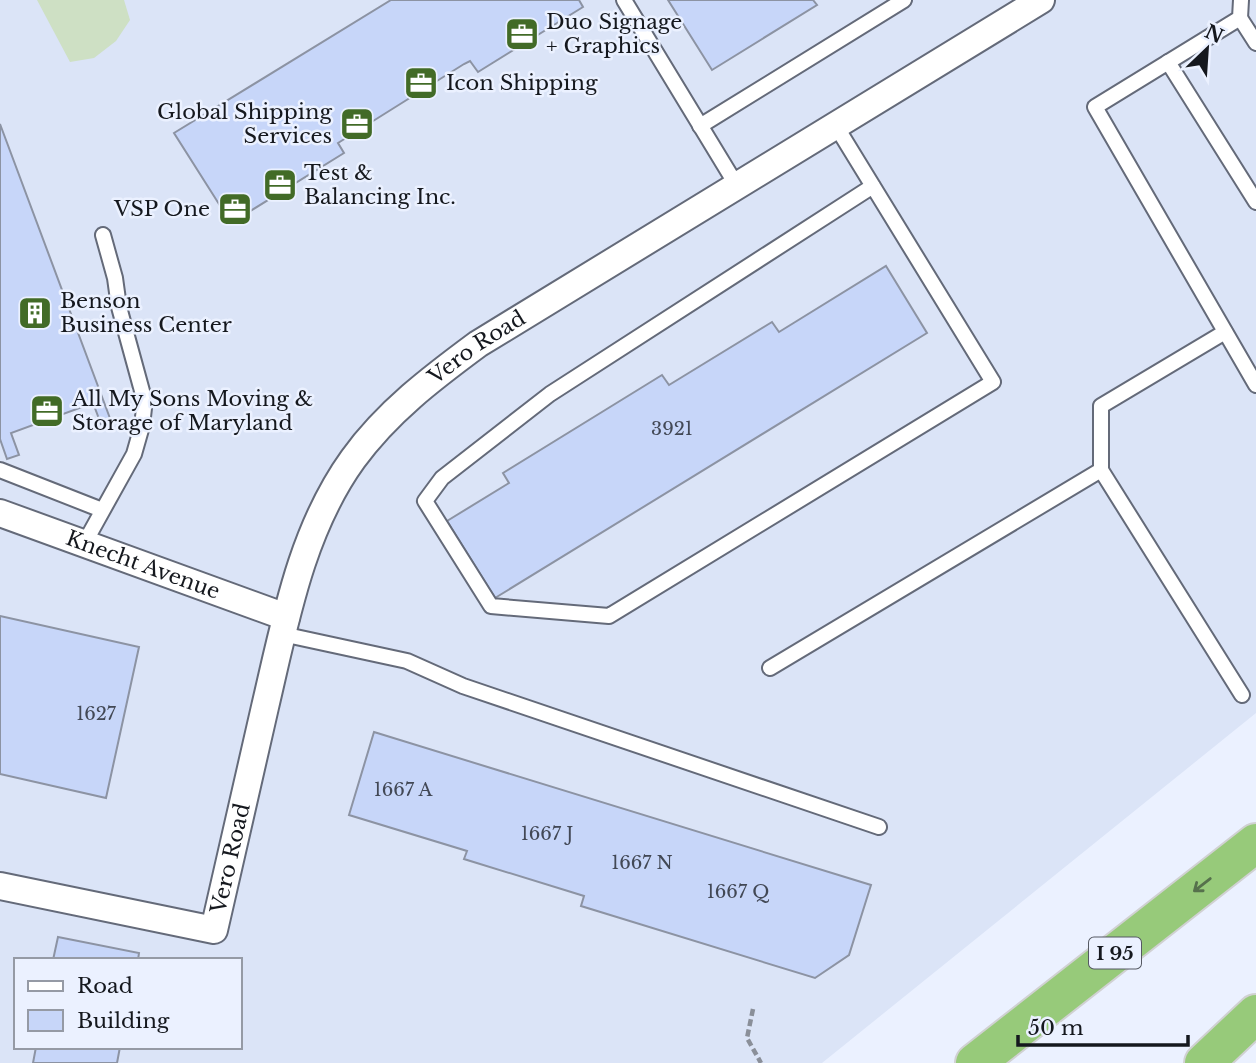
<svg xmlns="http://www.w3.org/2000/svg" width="1256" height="1063" viewBox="0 0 1256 1063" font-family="'Libre Baskerville',serif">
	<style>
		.built { fill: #dbe4f7; fill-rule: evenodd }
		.green { fill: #cee0c4 }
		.building { fill: #c7d6f9; stroke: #8c93a3; stroke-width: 2 }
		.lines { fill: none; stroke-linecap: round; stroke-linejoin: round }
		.service-casing { stroke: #646a79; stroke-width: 18 }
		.minor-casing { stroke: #646a79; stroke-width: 30 }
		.motorway-casing { stroke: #d0d1d2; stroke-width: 42 }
		.path { stroke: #8a8f99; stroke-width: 4.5; stroke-dasharray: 7 3.5; stroke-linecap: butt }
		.service { stroke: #fff; stroke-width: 14 }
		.minor { stroke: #fff; stroke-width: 26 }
		.motorway { stroke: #97ca7a; stroke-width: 38 }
		.oneway { stroke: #56714c }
		.labels { text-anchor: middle; stroke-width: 5; stroke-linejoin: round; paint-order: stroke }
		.number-label { font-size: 18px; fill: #424855 }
		.shield { fill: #ebf1ff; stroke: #555962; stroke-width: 2 }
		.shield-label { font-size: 19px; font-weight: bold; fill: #15181e }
		.poi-label { font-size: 21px; fill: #15181e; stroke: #ebf1ff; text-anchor: start }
		.street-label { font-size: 21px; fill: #15181e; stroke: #ebf1ff }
	</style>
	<rect width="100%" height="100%" fill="#ebf1ff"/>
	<path class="built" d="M0,0H1256V713L822,1063H0ZM16,960H240V1047H16Z"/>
	<path class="green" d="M37,0H124L130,20L116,41L94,58L70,62Z"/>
	<g class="building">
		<path d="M391,0H579L583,7L478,72L470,61L464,64L338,143L344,153L231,223L174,133Z"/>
		<path d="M668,0H813L817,5L712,70Z"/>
		<path d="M0,124L111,421L101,424L93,403L11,433L19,455L7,459L0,439Z"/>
		<path d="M886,266L927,333L495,598L447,521L509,483L503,473L662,375L669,385L772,322L779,332Z"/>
		<path d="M0,616L139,647L106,798L0,774Z"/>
		<path d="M374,732L871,885L849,955L815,978L581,906L584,896L464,859L467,851L349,815Z"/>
		<path d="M58,937L139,953L138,960H53Z"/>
		<path d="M36,1047H120L117,1063H33Z"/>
	</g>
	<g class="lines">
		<g class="service-casing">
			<g id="service">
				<path d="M624,0L737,186"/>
				<path d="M1241,0L1240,18L1095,107L1256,385"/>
				<path d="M1240,18L1256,43"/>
				<path d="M1168,62L1256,202"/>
				<path d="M700,126L904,0"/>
				<path d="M836,126L993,382L609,616L491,606L425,501L442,478L550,394L873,186"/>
				<path d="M0,470L102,510"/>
				<path d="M1101,470L1242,695"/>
				<path d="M84,544L134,454L142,426L144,408L142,391L119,307L115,278L103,235"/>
				<path d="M282,634L407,661L463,686L879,827"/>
				<path d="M770,668L1101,470V406L1225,332"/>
			</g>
		</g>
		<g class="minor-casing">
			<g id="minor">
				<path id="s1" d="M0,513L286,617"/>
				<path id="s2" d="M0,886L214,930C231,856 248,782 265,707C285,622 301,531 353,459C387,412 432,378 478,344L1041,0"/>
			</g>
		</g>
		<g class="motorway-casing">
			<g id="motorway">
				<path d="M975,1063L1256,843"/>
				<path d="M1204,1063L1256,1014"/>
			</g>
		</g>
		<path class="path" d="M753,1009L747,1038L761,1063"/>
		<use href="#service" class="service"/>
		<use href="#minor" class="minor"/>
		<use href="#motorway" class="motorway"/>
	</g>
	<defs><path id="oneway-shaft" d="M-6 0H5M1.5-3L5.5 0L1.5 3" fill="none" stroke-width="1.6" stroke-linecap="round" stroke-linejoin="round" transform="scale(1.75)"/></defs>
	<use class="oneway" href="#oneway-shaft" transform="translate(1202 885) rotate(142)"/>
	<defs>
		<g id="office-square" transform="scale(1.75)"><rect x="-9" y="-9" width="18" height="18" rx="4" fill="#426b27" stroke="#ebf1ff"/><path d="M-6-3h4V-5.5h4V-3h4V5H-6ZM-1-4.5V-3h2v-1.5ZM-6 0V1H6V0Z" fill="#fff"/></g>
		<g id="building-square" transform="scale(1.75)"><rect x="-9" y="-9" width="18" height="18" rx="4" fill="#426b27" stroke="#ebf1ff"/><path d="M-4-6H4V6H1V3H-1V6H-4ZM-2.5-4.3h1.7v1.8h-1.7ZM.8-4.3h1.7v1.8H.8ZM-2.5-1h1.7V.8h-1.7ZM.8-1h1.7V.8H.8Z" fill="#fff"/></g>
	</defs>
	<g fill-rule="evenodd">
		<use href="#office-square" x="522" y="34"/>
		<use href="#office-square" x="421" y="83"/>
		<use href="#office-square" x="357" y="124"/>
		<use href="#office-square" x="280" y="185"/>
		<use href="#office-square" x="235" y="209"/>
		<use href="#building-square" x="35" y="313"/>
		<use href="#office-square" x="47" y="411"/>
	</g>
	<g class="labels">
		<g class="number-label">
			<text x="672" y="435">3921</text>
			<text x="96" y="720">1627</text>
			<text x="403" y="796">1667 A</text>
			<text x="547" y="840">1667 J</text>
			<text x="642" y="869">1667 N</text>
			<text x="738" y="898">1667 Q</text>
		</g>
		<rect class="shield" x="1089" y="937.5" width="52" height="31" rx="5"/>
		<g class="shield-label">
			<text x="1115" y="960">I 95</text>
		</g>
		<g class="poi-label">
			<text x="546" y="29">Duo Signage<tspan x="546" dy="24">+ Graphics</tspan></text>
			<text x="446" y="90">Icon Shipping</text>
			<text x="332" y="119" text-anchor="end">Global Shipping<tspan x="332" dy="24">Services</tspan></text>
			<text x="304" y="180">Test &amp;<tspan x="304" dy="24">Balancing Inc.</tspan></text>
			<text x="210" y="216" text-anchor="end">VSP One</text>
			<text x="60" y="308">Benson<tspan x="60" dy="24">Business Center</tspan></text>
			<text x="72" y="406">All My Sons Moving &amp;<tspan x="72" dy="24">Storage of Maryland</tspan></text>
		</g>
		<g class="street-label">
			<text dy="7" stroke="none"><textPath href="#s2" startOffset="880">Vero Road</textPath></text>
			<text dy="7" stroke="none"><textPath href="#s1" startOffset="152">Knecht Avenue</textPath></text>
			<text dy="7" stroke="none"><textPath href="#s2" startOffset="292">Vero Road</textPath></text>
		</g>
	</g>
	<rect x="14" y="958" width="228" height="91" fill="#ebf1ff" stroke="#959aa5" stroke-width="2"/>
	<rect x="28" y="981" width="35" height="10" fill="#ffffff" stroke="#959aa5" stroke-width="2"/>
	<text x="77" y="993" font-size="21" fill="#15181e">Road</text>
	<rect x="28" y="1010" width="35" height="21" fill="#c7d6f9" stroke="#959aa5" stroke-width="2"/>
	<text x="77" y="1028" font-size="21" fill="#15181e">Building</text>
	<g transform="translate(1207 49) rotate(25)" stroke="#ebf1ff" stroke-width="5" paint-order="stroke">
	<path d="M0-5L12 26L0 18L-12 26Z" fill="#15181e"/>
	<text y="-10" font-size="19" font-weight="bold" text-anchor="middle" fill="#15181e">N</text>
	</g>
	<path d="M1018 1035v10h170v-10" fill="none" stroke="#15181e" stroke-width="3.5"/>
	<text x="1028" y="1035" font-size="21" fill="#15181e" stroke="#ebf1ff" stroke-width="5" paint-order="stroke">50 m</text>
</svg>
